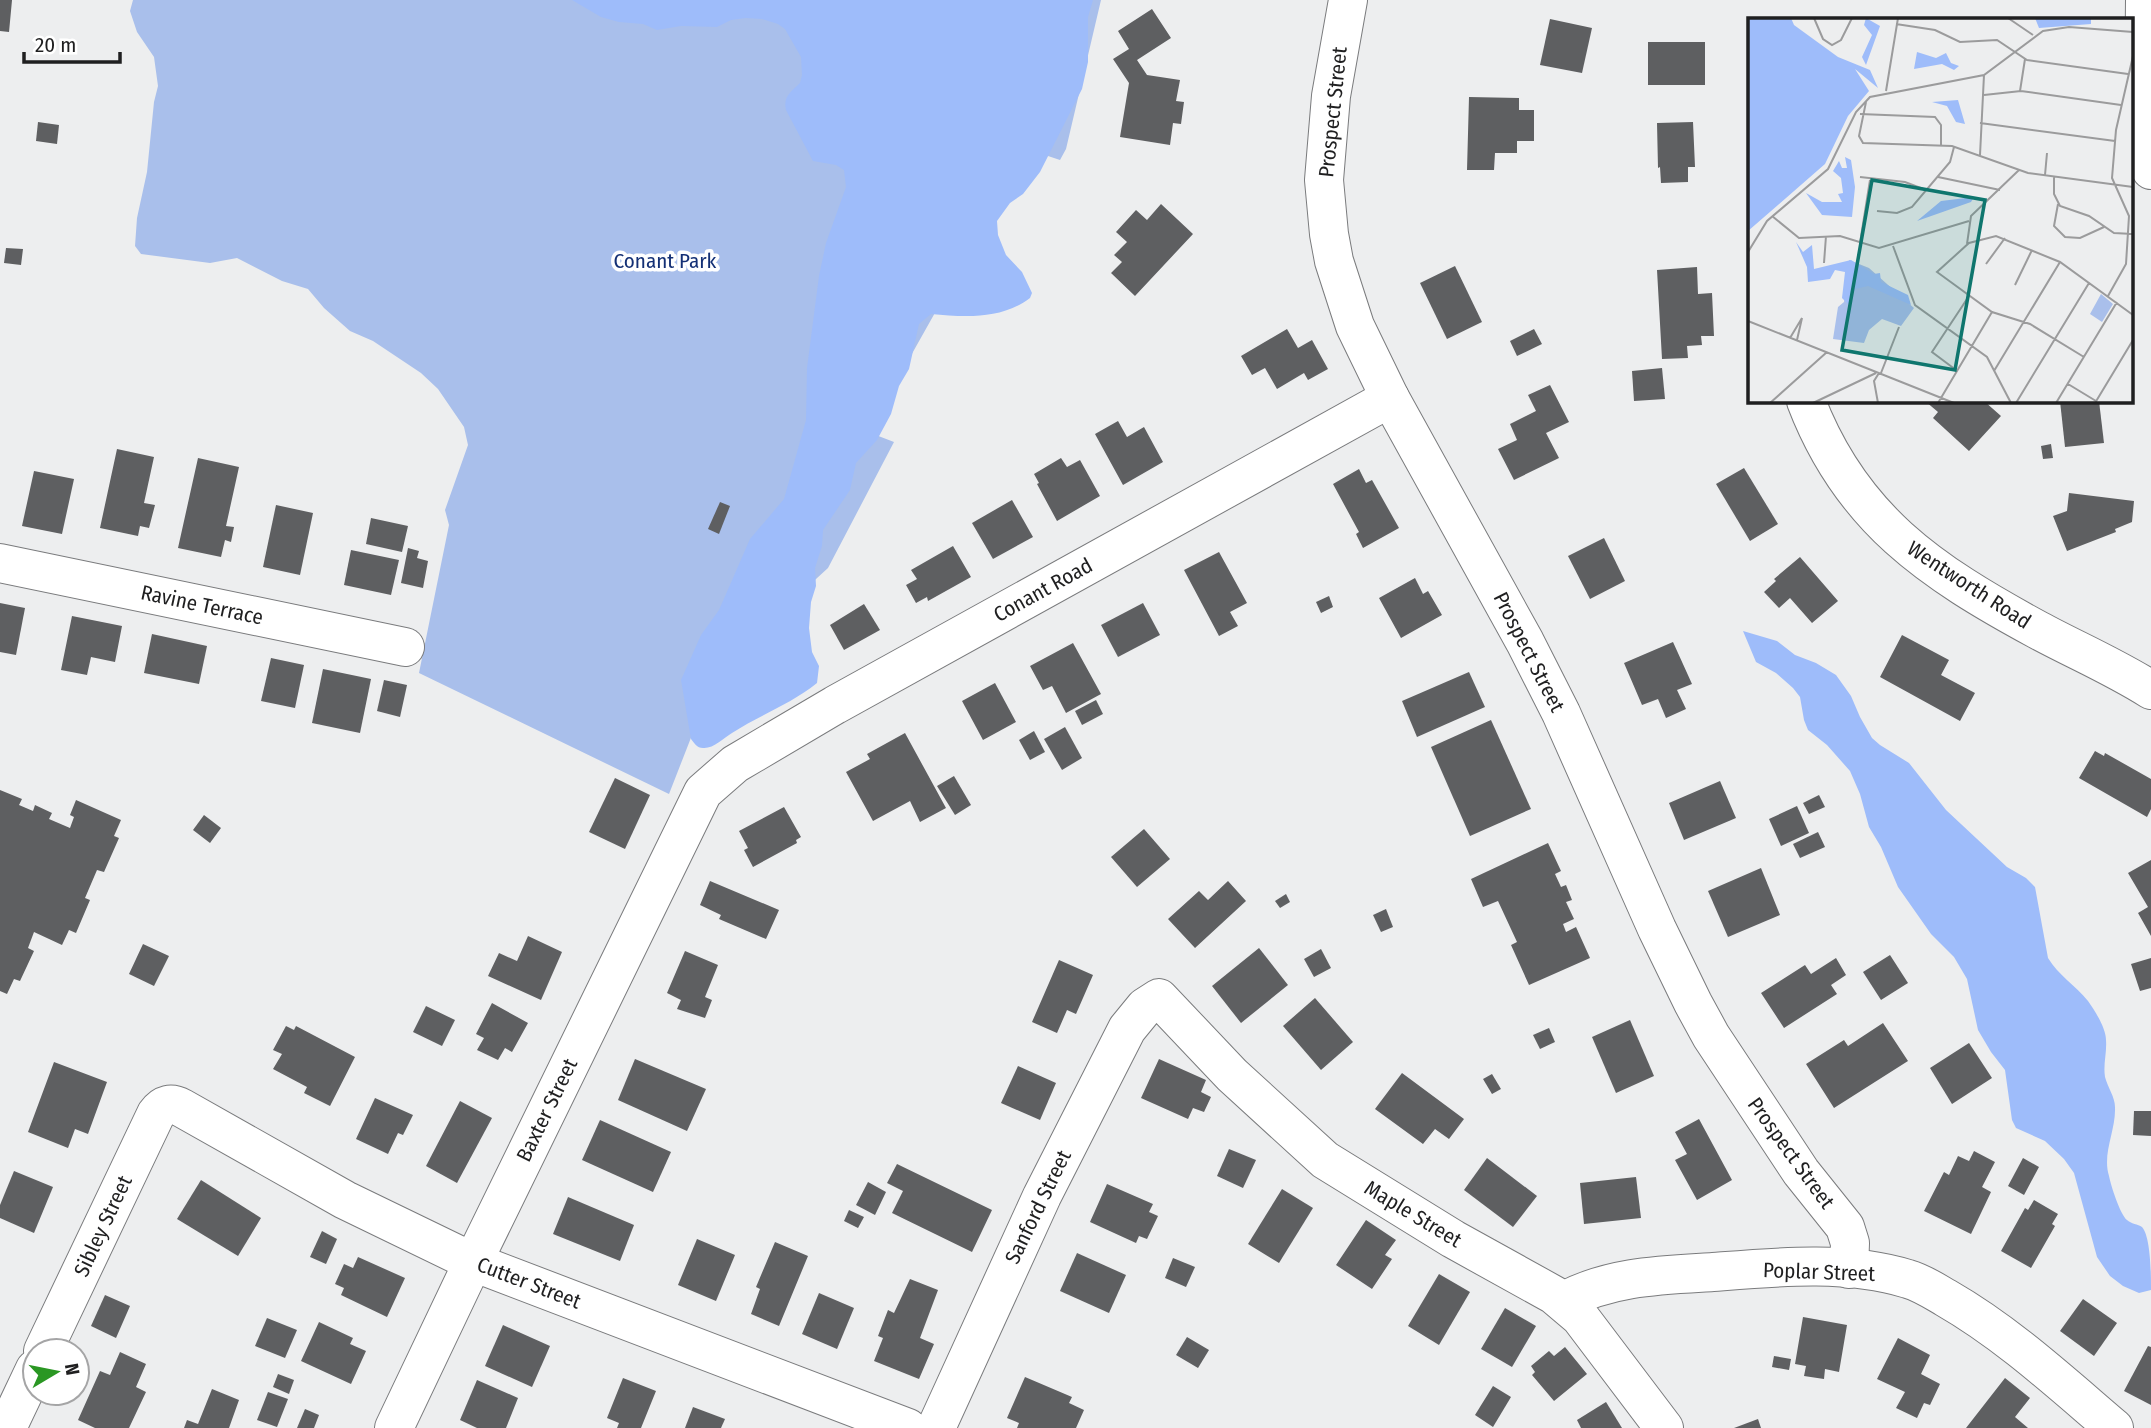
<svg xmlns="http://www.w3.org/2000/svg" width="2151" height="1428" viewBox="0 0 2151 1428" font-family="'Fira Sans Condensed',sans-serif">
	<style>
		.green { fill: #a9bfeb }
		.forest { fill: #9ebcfa }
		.building { fill: #5e5f61 }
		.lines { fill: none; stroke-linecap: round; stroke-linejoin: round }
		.minor-casing { stroke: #7a7b7d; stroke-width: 40 }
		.minor { stroke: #fff; stroke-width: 38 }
		.labels { text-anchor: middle; stroke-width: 7; stroke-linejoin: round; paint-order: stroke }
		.street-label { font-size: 21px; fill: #1f1f20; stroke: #fff }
		.park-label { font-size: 21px; fill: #143075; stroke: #fff }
		.inset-road { fill: none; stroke: #9b9b9c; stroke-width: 2 }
		.view { fill: #0f766e; fill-opacity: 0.15; stroke: #0f766e; stroke-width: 3.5 }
		.inset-edge { fill: none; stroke: #1f1f20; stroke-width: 3.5 }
	</style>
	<rect width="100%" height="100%" fill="#edeeef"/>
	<path class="green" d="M133,0H1101L1066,149L1060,160L1027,149L868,432L894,442L828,568L730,658L694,730L669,794L419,673L449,525L445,510L468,445L464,427L438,389L421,373L373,341L350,331L324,308L308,289L282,281L237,258L210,263L141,254L135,246L137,218L147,172L154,102L158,86L154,57L137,32L130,11Z"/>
	<g class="forest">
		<path d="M572,0H1093L1088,17V62L1082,89L1040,172L1023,194L1010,203L997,221L998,235L1006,255L1022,272L1032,293L1030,298C1001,320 965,317 931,314L919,324L909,369L899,386L891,414L877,440L856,463L850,490L823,530L822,546L815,568L816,586L811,602L809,628L812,652L819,666L817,683C791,704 760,715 732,733C724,738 713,749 703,748C697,748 694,743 691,739L681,680L701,635L719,610L750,539L784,499L806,420L807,368L819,276L826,243L846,187L844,170L836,165L813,161L786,110C783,96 791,92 800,83L802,75L801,57L785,29L778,24L762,19L746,18L731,20L717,27L681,26L657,30L643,24L619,22L601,17Z"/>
		<path d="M1743,631L1777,641L1795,655L1816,663L1836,675L1851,696L1860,717L1872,738L1880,745L1909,763L1946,810L2007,867L2026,878L2035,887L2048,958C2058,975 2076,986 2088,1001C2095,1011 2106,1028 2106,1040C2107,1053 2103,1064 2105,1077C2108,1088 2115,1097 2115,1107C2116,1131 2102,1153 2109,1176C2111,1186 2120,1214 2127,1220C2131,1224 2138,1224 2142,1227C2151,1237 2151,1276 2151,1290L2139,1293L2123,1286L2110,1276L2097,1257L2074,1173L2064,1159L2045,1141L2016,1128L2012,1120L2005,1070L1991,1052L1978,1030L1967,979L1954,957L1931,934L1898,887L1881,847L1869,827L1860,794L1850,771L1827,745L1808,730L1804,720L1800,697L1793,688L1776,673L1756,662Z"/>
	</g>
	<g class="building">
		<path d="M0,0H12L9,32L0,31Z"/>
		<path d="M1152,9L1171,38L1137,60L1147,75L1180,80L1176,101L1184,102L1181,124L1173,123L1170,145L1120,137L1129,83L1113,59L1129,49L1118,31Z"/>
		<path d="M1550,19L1592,28L1582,73L1540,65Z"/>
		<rect x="1648" y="42" width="57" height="43"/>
		<path d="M1469,97L1519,98V110H1534V141H1517V153H1495L1494,170H1467Z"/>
		<path d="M38,122L59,125L57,144L36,141Z"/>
		<path d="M1693,122L1695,167H1688V182L1661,183L1660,167L1658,168L1657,123Z"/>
		<path d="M1161,204L1193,234L1135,296L1111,273L1122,262L1114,255L1127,242L1116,232L1136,210L1147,220Z"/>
		<path d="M6,248L23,249L21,265L4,263Z"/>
		<path d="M1455,266L1482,322L1447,339L1420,283Z"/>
		<path d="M1697,267L1698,294L1712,293L1714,336H1701L1702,345L1687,346L1688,358L1662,359L1657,270Z"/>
		<path d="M1287,329L1298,348L1312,340L1328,369L1308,380L1304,373L1277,389L1265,368L1252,375L1241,356Z"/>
		<path d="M1534,329L1542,344L1517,356L1510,341Z"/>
		<path d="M1662,368L1665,399L1634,401L1632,371Z"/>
		<path d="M1550,385L1569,422L1546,433L1559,458L1514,480L1498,449L1517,440L1510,424L1536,411L1528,395Z"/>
		<path d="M1925,401H1984L2001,416L1969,451L1933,418L1938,412Z"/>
		<path d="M2060,401H2099L2104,443L2065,447Z"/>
		<path d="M1118,421L1127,437L1144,427L1163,462L1123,485L1095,434Z"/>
		<path d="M2051,444L2053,458L2043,459L2041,446Z"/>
		<path d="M117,449L154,457L144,503L155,505L149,528L140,526L138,536L100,528Z"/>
		<path d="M198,458L239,467L226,526L234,527L231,542L225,540L221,557L178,548Z"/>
		<path d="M1061,458L1067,467L1080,460L1100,496L1057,521L1037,484L1039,483L1034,474Z"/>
		<path d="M1744,468L1778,524L1750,541L1716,484Z"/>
		<path d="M1359,469L1366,483L1372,480L1399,528L1363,548L1356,534L1359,532L1333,484Z"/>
		<path d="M34,471L74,479L62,534L22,526Z"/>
		<path d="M2069,493L2134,501L2132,522L2115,529L2116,532L2067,551L2053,516L2067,511Z"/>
		<path d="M1012,500L1033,537L993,559L972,523Z"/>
		<path d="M720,502L730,506L719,534L708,529Z"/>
		<path d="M276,505L313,513L300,575L263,567Z"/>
		<path d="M371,518L408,526L402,552L366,544Z"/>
		<path d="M1604,538L1625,581L1590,599L1568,556Z"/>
		<path d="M953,546L971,577L928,601L927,597L916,603L906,585L917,579L911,570Z"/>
		<path d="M408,548L419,551L417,558L428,561L423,588L401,583Z"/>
		<path d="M351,550L399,560L391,595L344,585Z"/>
		<path d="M1219,552L1247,603L1230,612L1238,626L1219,636L1184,570Z"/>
		<path d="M1800,557L1838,601L1812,623L1790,598L1779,608L1764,592L1776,581L1774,579Z"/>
		<path d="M1415,578L1423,594L1428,591L1442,615L1401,638L1379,598Z"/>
		<path d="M1329,596L1333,607L1321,613L1316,602Z"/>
		<path d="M0,603L25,608L16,655L0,652Z"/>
		<path d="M1143,603L1160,635L1118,657L1101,625Z"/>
		<path d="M864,604L880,630L844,650L830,625Z"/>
		<path d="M72,616L122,626L115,662L91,657L87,675L61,670Z"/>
		<path d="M152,634L207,646L199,684L144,673Z"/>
		<path d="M1902,635L1949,660L1941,675L1975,693L1960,721L1880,677Z"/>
		<path d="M1673,642L1692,684L1677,690L1686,709L1666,718L1658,699L1642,705L1624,663Z"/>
		<path d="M1073,643L1101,694L1066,713L1052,686L1043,690L1030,666Z"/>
		<path d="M271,658L304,665L295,708L261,701Z"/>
		<path d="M323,669L371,679L360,733L312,723Z"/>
		<path d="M1469,672L1485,707L1417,737L1402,701Z"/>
		<path d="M384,680L407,685L400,717L377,711Z"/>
		<path d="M995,683L1016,722L983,740L962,701Z"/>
		<path d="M1096,700L1103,714L1082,725L1075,711Z"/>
		<path d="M1491,720L1531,809L1470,836L1431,747Z"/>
		<path d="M1065,727L1082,758L1062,770L1044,739Z"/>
		<path d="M1034,731L1045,752L1030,760L1019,740Z"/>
		<path d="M905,733L946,808L920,822L910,801L873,821L846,772L870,759L867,754Z"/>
		<path d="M2095,751L2104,756L2105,753L2151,779V809L2147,817L2079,778Z"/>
		<path d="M954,776L971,805L955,815L937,786Z"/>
		<path d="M615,778L650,795L625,849L589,832Z"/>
		<path d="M1720,781L1736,818L1684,840L1669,803Z"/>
		<path d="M0,790L22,799L19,805L33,811L35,805L52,813L49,819L70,828L74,817L70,815L76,800L121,820L114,836L119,838L104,872L97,870L85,898L90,900L76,933L69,930L62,945L34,932L28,948L34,951L20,981L14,979L7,994L0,991Z"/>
		<path d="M1819,795L1825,807L1809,814L1803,803Z"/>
		<path d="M1797,806L1809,833L1781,846L1769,819Z"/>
		<path d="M784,807L801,837L796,840L797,843L753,867L744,850L748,848L739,831Z"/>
		<path d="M204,815L221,828L210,843L193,830Z"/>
		<path d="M1144,829L1170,859L1137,887L1111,857Z"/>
		<path d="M1818,832L1825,847L1800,858L1793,844Z"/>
		<path d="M1548,843L1561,871L1555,874L1561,887L1566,885L1572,900L1566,902L1574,919L1563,924L1566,932L1576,927L1590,958L1529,985L1511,945L1517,942L1498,901L1483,907L1471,879Z"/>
		<path d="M2151,860V936L2138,913L2148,907L2128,873Z"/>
		<path d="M1761,868L1780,915L1728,937L1708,891Z"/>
		<path d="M710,881L779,910L766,939L719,919L721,915L700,905Z"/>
		<path d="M1228,881L1246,901L1195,948L1168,919L1199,891L1208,900Z"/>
		<path d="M1286,894L1290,902L1280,908L1275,901Z"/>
		<path d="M1386,909L1393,927L1381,932L1373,915Z"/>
		<path d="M528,936L562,952L541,1000L488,976L499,953L517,961Z"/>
		<path d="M143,944L169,956L154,986L129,974Z"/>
		<path d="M1259,948L1288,985L1241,1023L1212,986Z"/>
		<path d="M1321,949L1331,968L1314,977L1304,959Z"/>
		<path d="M685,951L718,965L705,997L712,1000L705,1018L677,1009L681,1000L667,993Z"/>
		<path d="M1890,955L1908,983L1881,1000L1863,972Z"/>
		<path d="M1836,958L1846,975L1831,985L1837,994L1784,1028L1761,993L1805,965L1811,974Z"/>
		<path d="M2151,958V988L2140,991L2131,964Z"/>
		<path d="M1059,960L1093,975L1076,1014L1067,1010L1057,1033L1032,1022Z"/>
		<path d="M1315,998L1353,1042L1321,1070L1283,1026Z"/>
		<path d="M492,1003L528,1023L512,1052L505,1048L498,1060L477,1050L484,1038L476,1034Z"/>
		<path d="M426,1006L455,1020L442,1046L413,1032Z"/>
		<path d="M1630,1020L1654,1076L1616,1093L1592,1037Z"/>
		<path d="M1883,1023L1908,1061L1834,1108L1806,1064L1844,1040L1848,1046Z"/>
		<path d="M286,1026L294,1030L296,1026L355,1057L330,1106L304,1093L307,1087L273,1069L282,1054L273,1050Z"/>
		<path d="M1549,1028L1555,1042L1540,1049L1533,1035Z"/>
		<path d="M1969,1043L1992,1078L1952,1104L1930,1068Z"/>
		<path d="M635,1059L706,1089L687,1131L618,1100Z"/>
		<path d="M1159,1059L1206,1080L1201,1092L1211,1097L1204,1112L1193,1108L1188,1119L1141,1098Z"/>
		<path d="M54,1062L107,1082L88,1134L75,1129L68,1148L28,1132Z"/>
		<path d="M1018,1066L1056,1083L1040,1120L1001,1103Z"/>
		<path d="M1402,1073L1464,1119L1449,1139L1435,1129L1423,1144L1375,1109Z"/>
		<path d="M1492,1074L1501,1089L1492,1094L1483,1079Z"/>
		<path d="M375,1098L413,1115L403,1135L398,1133L388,1154L356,1139Z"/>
		<path d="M460,1101L492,1118L457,1183L426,1166Z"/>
		<path d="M2134,1111H2151V1136L2133,1135Z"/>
		<path d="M1699,1119L1732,1180L1697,1200L1675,1160L1687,1154L1675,1132Z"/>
		<path d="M600,1120L671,1152L653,1192L582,1160Z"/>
		<path d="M1229,1149L1256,1160L1243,1188L1217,1176Z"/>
		<path d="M1974,1151L1995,1162L1982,1187L1991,1192L1971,1234L1924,1211L1944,1172L1949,1175L1958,1156L1969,1161Z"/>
		<path d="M1487,1158L1537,1196L1513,1227L1464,1190Z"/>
		<path d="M2023,1158L2039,1167L2024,1195L2008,1186Z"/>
		<path d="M897,1164L992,1210L972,1252L892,1213L903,1191L887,1183Z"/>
		<path d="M14,1171L53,1187L34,1233L0,1218V1205Z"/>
		<path d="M1636,1177L1641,1218L1584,1224L1580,1183Z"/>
		<path d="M201,1180L261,1218L238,1256L177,1219Z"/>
		<path d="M868,1182L886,1192L875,1215L856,1205Z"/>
		<path d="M1107,1184L1153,1204L1149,1212L1158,1216L1147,1239L1139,1236L1136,1243L1090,1222Z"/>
		<path d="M1282,1189L1313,1208L1279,1263L1248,1244Z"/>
		<path d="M568,1197L634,1225L620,1261L553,1234Z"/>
		<path d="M2034,1200L2058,1214L2052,1224L2055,1226L2031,1268L2001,1251L2025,1208L2028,1210Z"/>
		<path d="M849,1210L864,1217L858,1228L844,1221Z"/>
		<path d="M1366,1220L1396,1240L1385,1255L1392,1259L1372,1289L1336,1265Z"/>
		<path d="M322,1231L337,1239L326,1264L310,1257Z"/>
		<path d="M697,1239L735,1255L716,1301L678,1285Z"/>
		<path d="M775,1242L808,1256L779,1326L751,1314L760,1289L756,1287Z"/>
		<path d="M1077,1253L1126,1275L1109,1313L1060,1291Z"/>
		<path d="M358,1257L405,1278L387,1317L341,1295L344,1288L335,1284L344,1264L353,1268Z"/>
		<path d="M1173,1258L1195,1267L1186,1287L1165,1278Z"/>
		<path d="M1439,1274L1470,1292L1439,1345L1408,1326Z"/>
		<path d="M910,1279L938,1290L920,1338L934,1344L919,1379L874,1361L883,1338L878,1336L888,1310L894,1313Z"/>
		<path d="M819,1293L854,1308L837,1349L802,1334Z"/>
		<path d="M105,1295L130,1306L116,1338L91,1326Z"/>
		<path d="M2083,1299L2117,1323L2094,1356L2060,1331Z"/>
		<path d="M1505,1308L1536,1326L1512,1367L1481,1349Z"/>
		<path d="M1803,1317L1847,1325L1839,1372L1825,1369L1824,1379L1804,1376L1806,1366L1795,1364Z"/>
		<path d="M267,1318L297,1330L285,1358L255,1346Z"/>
		<path d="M319,1322L353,1338L350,1344L366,1351L351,1384L301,1361Z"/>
		<path d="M503,1325L550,1346L532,1387L485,1366Z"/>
		<path d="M1187,1337L1209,1350L1198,1368L1176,1355Z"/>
		<path d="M1898,1338L1930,1355L1921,1374L1940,1384L1930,1405L1924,1403L1917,1418L1896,1408L1905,1392L1877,1379Z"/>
		<path d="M2148,1346L2151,1347V1405L2124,1391Z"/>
		<path d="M1565,1347L1587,1374L1554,1401L1532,1375L1535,1372L1531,1366L1549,1351L1554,1356Z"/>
		<path d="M120,1352L146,1364L136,1387L146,1392L129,1428H95L78,1420L100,1371L110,1375Z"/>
		<path d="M1774,1356L1791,1359L1789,1370L1772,1367Z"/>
		<path d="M278,1374L294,1380L289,1394L273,1387Z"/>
		<path d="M1025,1377L1072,1397L1069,1403L1084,1410L1076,1428H1017L1019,1423L1007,1418Z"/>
		<path d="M623,1378L656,1391L641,1428H617L619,1423L607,1418Z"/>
		<path d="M2005,1378L2030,1398L2015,1417L2028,1428H1966Z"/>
		<path d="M477,1380L518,1398L506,1428H477L460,1420Z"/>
		<path d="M1493,1386L1511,1397L1493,1427L1475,1415Z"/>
		<path d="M212,1389L239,1400L229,1428H184L187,1420L198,1424Z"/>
		<path d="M268,1392L288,1399L277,1427L257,1420Z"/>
		<path d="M1606,1402L1622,1428H1581L1577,1420Z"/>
		<path d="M693,1407L725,1419L721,1428H685Z"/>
		<path d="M305,1409L319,1415L314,1428H297Z"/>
		<path d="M1758,1419L1761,1428H1734Z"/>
	</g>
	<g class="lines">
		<g class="minor-casing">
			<g id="minor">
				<path d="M1348,0L1331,96L1324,180L1329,234L1334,261L1355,326L1390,398L1525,642L1561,713L1657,929L1693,1003L1711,1036L1801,1172L1845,1227L1850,1243L1849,1269"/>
				<path d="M2145,0L2144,101L2151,170"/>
				<path d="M1806,401C1851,519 1931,572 2038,630C2075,650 2115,667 2151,690"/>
				<path d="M0,563L405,647"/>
				<path d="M1564,1301C1610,1276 1662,1275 1713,1272C1776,1267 1847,1260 1908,1279C1922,1283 1934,1291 1946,1298C2007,1333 2060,1382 2114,1428"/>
				<path d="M43,1351L156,1114C163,1104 171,1102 182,1108L345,1200L473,1262L908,1428"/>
				<path d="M7,1428L35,1369"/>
				<path d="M394,1428L473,1262L703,792L735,764L835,705L1390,398"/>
				<path d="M936,1428L1042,1196L1127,1029L1145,1007L1159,998L1232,1075L1325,1160L1453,1239L1554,1295L1580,1317L1664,1428"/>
			</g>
		</g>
		<use href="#minor" class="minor"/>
	</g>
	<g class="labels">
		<g class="street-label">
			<text transform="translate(1333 112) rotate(-84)" y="7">Prospect Street</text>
			<text transform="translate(1969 585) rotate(33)" y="7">Wentworth Road</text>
			<text transform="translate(1043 590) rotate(-29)" y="7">Conant Road</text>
			<text transform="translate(202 605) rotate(12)" y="7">Ravine Terrace</text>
			<text transform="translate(1529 652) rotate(63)" y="7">Prospect Street</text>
			<text transform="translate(547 1110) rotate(-64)" y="7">Baxter Street</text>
			<text transform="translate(1791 1153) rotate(54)" y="7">Prospect Street</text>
			<text transform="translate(1038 1207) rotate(-64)" y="7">Sanford Street</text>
			<text transform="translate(1413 1214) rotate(31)" y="7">Maple Street</text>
			<text transform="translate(103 1226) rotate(-65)" y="7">Sibley Street</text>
			<text transform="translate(1819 1272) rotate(2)" y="7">Poplar Street</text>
			<text transform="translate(529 1283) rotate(21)" y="7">Cutter Street</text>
		</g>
		<g class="park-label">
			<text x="665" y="268">Conant Park</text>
		</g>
	</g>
	<g transform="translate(1748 18)">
		<rect width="385" height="385" fill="#edeeef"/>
		<path d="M101,242L121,250L166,290L153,308L134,301L121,312L116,325L85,321L90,289L96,284ZM353,276L365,286L354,304L342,296Z" fill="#a9bfeb"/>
		<path d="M0,0H43L46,7L90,39L122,52L130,70L107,51L121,73L100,98L77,146L0,213ZM118,0L132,8L118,47L114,39L124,17L116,7ZM287,0H343V6L291,10ZM169,34L188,40L198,35L203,45L211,48L206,52L194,46L166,51ZM210,82L217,106L208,104L199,88L184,84ZM97,139L103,142L107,169L104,199L74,197L58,175L74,184H94L90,176L95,175L93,160L85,153L91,143L94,150H99ZM226,179L223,184L169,203L193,183ZM48,224L55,234L64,227L66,251L103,242L126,256L132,255L133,264L160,277L163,287L120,268L107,271L101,287L94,280L97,254L87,252L82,261L60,264L59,249Z" fill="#9ebcfa"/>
		<path class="inset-road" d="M66,0L75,21L84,27L93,22L104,0M260,0L285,17M148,6L187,12L212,24L249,22L279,42L380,56M138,73L150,0M272,73L277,41M236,77L273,73L373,87M118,84L111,118L115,125L204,128L280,155L385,169M112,96L187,99L193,107V127M232,105L367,123M232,137L236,57M297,157L299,135M306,158V176L312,188L341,198L366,215L385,216M112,159L157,164L178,172M190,159L252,172M310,186L306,208L317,219L332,220L356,209M129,193L149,195L164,189L202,144L206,129M24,198L51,220L92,218L131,230L221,203M112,225L122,162M219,226L223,198L271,152M145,228L167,287L239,339L263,385M0,234L19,203L80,151L108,94L122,79L236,57L295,13L321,9L385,14M76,245L78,218M238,246L257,220M267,267L284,232M360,278L378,246L381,198L364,160L368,112L385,38M0,303L206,385M42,320L54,300L49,322M336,339L282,306L244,294L189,254L221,225L248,218L312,244L385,297M208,352L184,334L221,278M246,353L312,244M133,355L151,309M320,366L348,383M22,385L79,334M65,385L128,355M130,385L126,363L131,355M190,385L244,294M268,385L341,265M308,385L369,284M347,385L385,322"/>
		<path class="view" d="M124,162L237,182L207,352L94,332Z"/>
		<rect width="385" height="385" class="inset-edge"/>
	</g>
	<g transform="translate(56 1372) rotate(80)"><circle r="33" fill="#ffffff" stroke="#a5a5a6" stroke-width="2"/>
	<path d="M0-5L12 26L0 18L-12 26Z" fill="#2a9723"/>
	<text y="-10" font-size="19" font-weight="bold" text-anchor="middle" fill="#1f1f20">N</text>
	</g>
	<path d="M24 52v10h96v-10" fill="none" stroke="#1f1f20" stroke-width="3.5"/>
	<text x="35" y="52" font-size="21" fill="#1f1f20" stroke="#ffffff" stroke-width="5" paint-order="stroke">20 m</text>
</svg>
